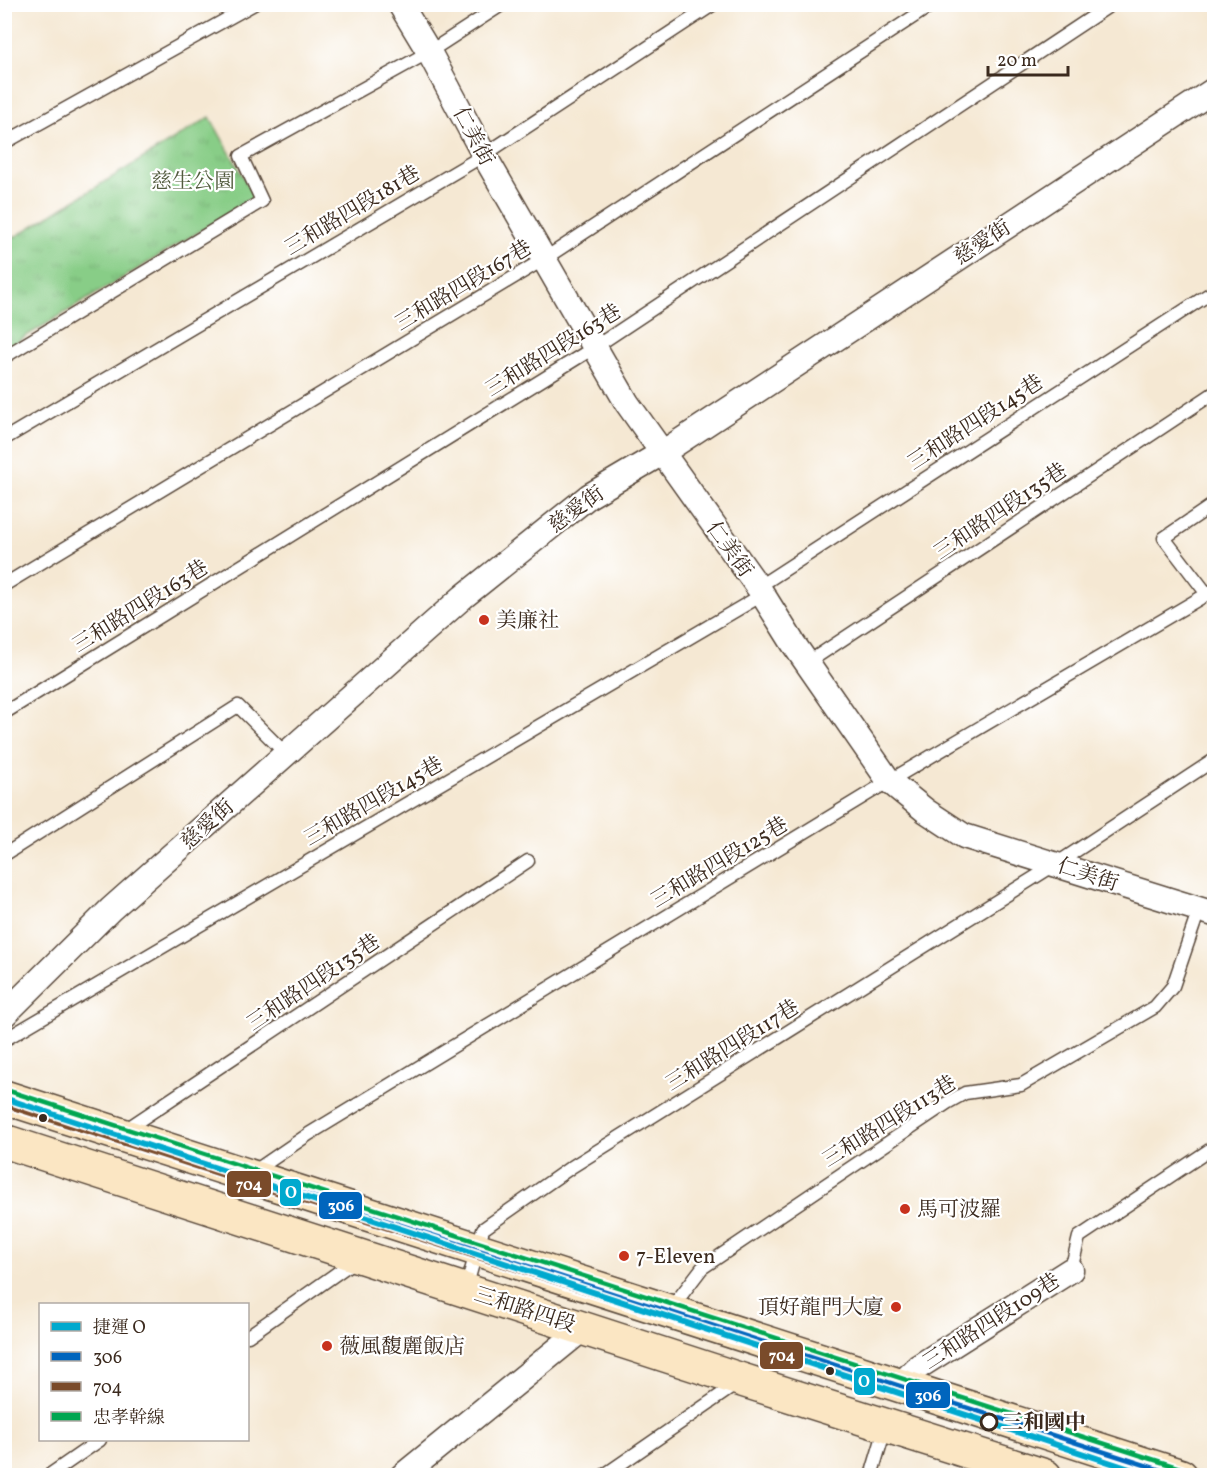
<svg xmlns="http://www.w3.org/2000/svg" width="1219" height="1480" viewBox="0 0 1219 1480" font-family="Vollkorn,'Noto Serif TC',serif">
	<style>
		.park { fill: url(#park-tufts); stroke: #627c52; stroke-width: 1.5 }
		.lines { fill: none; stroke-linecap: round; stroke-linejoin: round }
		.service-casing { stroke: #574639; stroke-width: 15 }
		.minor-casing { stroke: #574639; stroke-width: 27 }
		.secondary-casing { stroke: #574639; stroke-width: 36 }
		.service { stroke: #fff; stroke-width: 12 }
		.minor { stroke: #fff; stroke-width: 24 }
		.secondary { stroke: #fbe6c3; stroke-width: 33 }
		.bus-1-casing { stroke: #fff; stroke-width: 9 }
		.bus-2-casing { stroke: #fff; stroke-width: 9 }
		.bus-3-casing { stroke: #fff; stroke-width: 9 }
		.bus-1 { stroke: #0065bd; stroke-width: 4.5 }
		.bus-2 { stroke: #7a4b2a; stroke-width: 4.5 }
		.bus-3 { stroke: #00a651; stroke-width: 4.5 }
		.metro-1-casing { stroke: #fff; stroke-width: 10 }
		.metro-1 { stroke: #00a9ce; stroke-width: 6 }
		.poi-dot { fill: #c8321e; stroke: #fff; stroke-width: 2 }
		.bus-dot { fill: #3b2a1e; stroke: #fff; stroke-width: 2 }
		.stop-dot { fill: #fff; stroke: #3b2a1e; stroke-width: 3 }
		.labels { text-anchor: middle; stroke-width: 4.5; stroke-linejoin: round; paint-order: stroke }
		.street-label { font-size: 21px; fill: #3b2a1e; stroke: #fff }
		.park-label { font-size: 21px; fill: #525b3e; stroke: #fff }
		.poi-label { font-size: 21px; fill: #3b2a1e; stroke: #fff; text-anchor: start }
		.stop-label { font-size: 21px; font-weight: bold; fill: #3b2a1e; stroke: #fff; text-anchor: start }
		.line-badge { stroke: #fff; stroke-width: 2 }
		.badge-label { font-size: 16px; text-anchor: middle; font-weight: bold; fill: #fff }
	</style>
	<defs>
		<pattern id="park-tufts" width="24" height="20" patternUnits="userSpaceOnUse" patternTransform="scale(1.5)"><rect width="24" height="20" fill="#88cd87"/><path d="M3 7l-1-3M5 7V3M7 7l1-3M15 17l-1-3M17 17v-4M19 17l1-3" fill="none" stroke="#76b074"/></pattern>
	</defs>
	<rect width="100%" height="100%" fill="#fff"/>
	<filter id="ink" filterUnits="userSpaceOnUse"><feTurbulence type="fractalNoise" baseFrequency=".0167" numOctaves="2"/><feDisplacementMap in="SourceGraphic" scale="12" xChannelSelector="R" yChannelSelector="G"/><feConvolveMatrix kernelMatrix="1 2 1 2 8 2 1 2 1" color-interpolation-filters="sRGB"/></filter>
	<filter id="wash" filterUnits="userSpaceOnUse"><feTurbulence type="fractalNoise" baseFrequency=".008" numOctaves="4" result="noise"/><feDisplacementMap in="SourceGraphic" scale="24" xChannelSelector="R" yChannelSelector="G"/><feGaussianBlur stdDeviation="1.35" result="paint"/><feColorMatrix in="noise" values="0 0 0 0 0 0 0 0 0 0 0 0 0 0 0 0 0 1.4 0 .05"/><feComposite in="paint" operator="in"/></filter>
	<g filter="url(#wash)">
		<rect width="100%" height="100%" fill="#f5e8d3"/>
		<path class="park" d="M210,117L255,198L5,349V243Z"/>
	</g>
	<g filter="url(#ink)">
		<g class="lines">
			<g class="service-casing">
				<g id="service">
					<path d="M4,5L6,4"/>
					<path d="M4,143L254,4"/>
					<path d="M4,357L262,201L241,156L429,52L503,4"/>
					<path d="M4,439L484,155L714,4"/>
					<path d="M4,585L544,259L933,4"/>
					<path d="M758,587L1214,291"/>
					<path d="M1207,594L1164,538L1214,504"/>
					<path d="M807,663L1214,393"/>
					<path d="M4,713L595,347L1112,4"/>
					<path d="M4,855L238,706L286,754"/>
					<path d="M4,1040L762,595"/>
					<path d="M125,1130L528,861"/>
					<path d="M252,1173L309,1134L889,781L1214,590"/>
					<path d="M1071,1270L1079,1237L1214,1147"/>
					<path d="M466,1288L483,1229L570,1168L1056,864L1214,760"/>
					<path d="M670,1310L702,1268L947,1103L965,1093L1021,1085L1155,1007L1173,986L1199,910"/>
					<path d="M248,1336L357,1259"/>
					<path d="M48,1476L100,1440"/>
					<path d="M603,1476L738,1383"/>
					<path d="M871,1476L886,1426"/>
				</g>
			</g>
			<g class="minor-casing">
				<g id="minor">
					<path d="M400,4L429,52L484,155L627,403L758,587L793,643L889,781L926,811L964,836L1214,914"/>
					<path d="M4,1015L111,909L463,597L589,496L662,453L1214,90"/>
					<path d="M900,1385L918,1367L1071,1270"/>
					<path d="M402,1476L584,1328"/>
				</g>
			</g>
			<g class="secondary-casing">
				<g id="secondary">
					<path d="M4,1097L1181,1476"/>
					<path d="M4,1141L742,1380L1045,1476"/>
				</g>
			</g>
			<use href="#service" class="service"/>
			<use href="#minor" class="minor"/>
			<use href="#secondary" class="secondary"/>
			<g class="bus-1-casing">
				<path id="bus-1" d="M4,1097L1179,1476"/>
			</g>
			<g class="bus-2-casing">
				<path id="bus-2" d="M4,1105L1155,1476"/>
			</g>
			<g class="bus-3-casing">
				<path id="bus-3" d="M6,1090L1183,1469"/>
			</g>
			<use href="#bus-1" class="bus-1"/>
			<use href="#bus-2" class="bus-2"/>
			<use href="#bus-3" class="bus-3"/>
			<g class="metro-1-casing">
				<path id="metro-1" d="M4,1098L1151,1476"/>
			</g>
			<use href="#metro-1" class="metro-1"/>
		</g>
	</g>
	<g class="poi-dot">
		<circle cx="484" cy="620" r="6"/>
		<circle cx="905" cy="1209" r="6"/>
		<circle cx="624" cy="1256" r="6"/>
		<circle cx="896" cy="1307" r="6"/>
		<circle cx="327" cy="1346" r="6"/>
	</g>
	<g class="bus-dot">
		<circle cx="43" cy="1118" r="5"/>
		<circle cx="830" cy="1371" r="5"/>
	</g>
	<circle class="stop-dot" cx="989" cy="1422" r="8"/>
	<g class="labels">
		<g class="street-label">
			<text transform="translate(474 136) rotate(62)" y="7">仁美街</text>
			<text transform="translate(352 210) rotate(-31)" y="7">三和路四段181巷</text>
			<text transform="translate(982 242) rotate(-33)" y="7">慈愛街</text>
			<text transform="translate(463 285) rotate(-31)" y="7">三和路四段167巷</text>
			<text transform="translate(553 350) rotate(-32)" y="7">三和路四段163巷</text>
			<text transform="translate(975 422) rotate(-33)" y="7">三和路四段145巷</text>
			<text transform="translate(576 509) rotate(-36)" y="7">慈愛街</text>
			<text transform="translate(1000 511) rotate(-34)" y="7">三和路四段135巷</text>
			<text transform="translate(730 549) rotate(54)" y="7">仁美街</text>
			<text transform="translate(140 606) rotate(-32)" y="7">三和路四段163巷</text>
			<text transform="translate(373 801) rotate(-30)" y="7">三和路四段145巷</text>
			<text transform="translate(207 824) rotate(-42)" y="7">慈愛街</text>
			<text transform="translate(719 862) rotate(-31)" y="7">三和路四段125巷</text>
			<text transform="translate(1088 874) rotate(18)" y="7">仁美街</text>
			<text transform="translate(313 982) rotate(-34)" y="7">三和路四段135巷</text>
			<text transform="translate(732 1045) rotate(-32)" y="7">三和路四段117巷</text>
			<text transform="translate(889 1121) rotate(-32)" y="7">三和路四段113巷</text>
			<text transform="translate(525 1309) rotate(18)" y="7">三和路四段</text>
			<text transform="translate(991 1321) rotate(-33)" y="7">三和路四段109巷</text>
		</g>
		<g class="park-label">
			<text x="193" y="188">慈生公園</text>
		</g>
		<g class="poi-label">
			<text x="496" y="627">美廉社</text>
			<text x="917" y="1216">馬可波羅</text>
			<text x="636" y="1263">7-Eleven</text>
			<text x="884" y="1314" text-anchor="end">頂好龍門大廈</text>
			<text x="339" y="1353">薇風馥麗飯店</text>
		</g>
		<g class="stop-label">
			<text x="1002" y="1429">三和國中</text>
		</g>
	</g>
	<g class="line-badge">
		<rect x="226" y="1170" width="46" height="28" rx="6" fill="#7a4b2a"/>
		<rect x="279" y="1178" width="23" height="29" rx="6" fill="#00a9ce"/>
		<rect x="318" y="1191" width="45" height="29" rx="6" fill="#0065bd"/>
		<rect x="759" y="1341" width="45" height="29" rx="6" fill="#7a4b2a"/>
		<rect x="853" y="1367" width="23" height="29" rx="6" fill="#00a9ce"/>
		<rect x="905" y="1381" width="46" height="28" rx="6" fill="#0065bd"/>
	</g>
	<g class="badge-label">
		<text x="249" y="1190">704</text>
		<text x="291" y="1198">O</text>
		<text x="341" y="1211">306</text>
		<text x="782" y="1361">704</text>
		<text x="864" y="1387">O</text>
		<text x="928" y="1401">306</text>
	</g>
	<rect width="1219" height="1480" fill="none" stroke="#fff" stroke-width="24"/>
	<rect x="39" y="1303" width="210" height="138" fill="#ffffff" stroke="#b1aaa5" stroke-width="1.5"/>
	<rect x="51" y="1322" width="30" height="9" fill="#00a9ce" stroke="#b1aaa5" stroke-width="1.5"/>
	<text x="93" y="1333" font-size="18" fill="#3b2a1e">捷運 O</text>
	<rect x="51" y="1352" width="30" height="9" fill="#0065bd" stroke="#b1aaa5" stroke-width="1.5"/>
	<text x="93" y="1363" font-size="18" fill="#3b2a1e">306</text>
	<rect x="51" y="1382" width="30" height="9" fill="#7a4b2a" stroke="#b1aaa5" stroke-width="1.5"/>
	<text x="93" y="1393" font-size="18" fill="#3b2a1e">704</text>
	<rect x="51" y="1412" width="30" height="9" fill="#00a651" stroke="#b1aaa5" stroke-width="1.5"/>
	<text x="93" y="1423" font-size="18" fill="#3b2a1e">忠孝幹線</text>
	<path d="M988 66v9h80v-9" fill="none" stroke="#3b2a1e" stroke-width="3"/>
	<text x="997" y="66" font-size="18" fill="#3b2a1e" stroke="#ffffff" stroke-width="4.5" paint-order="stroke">20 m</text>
</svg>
